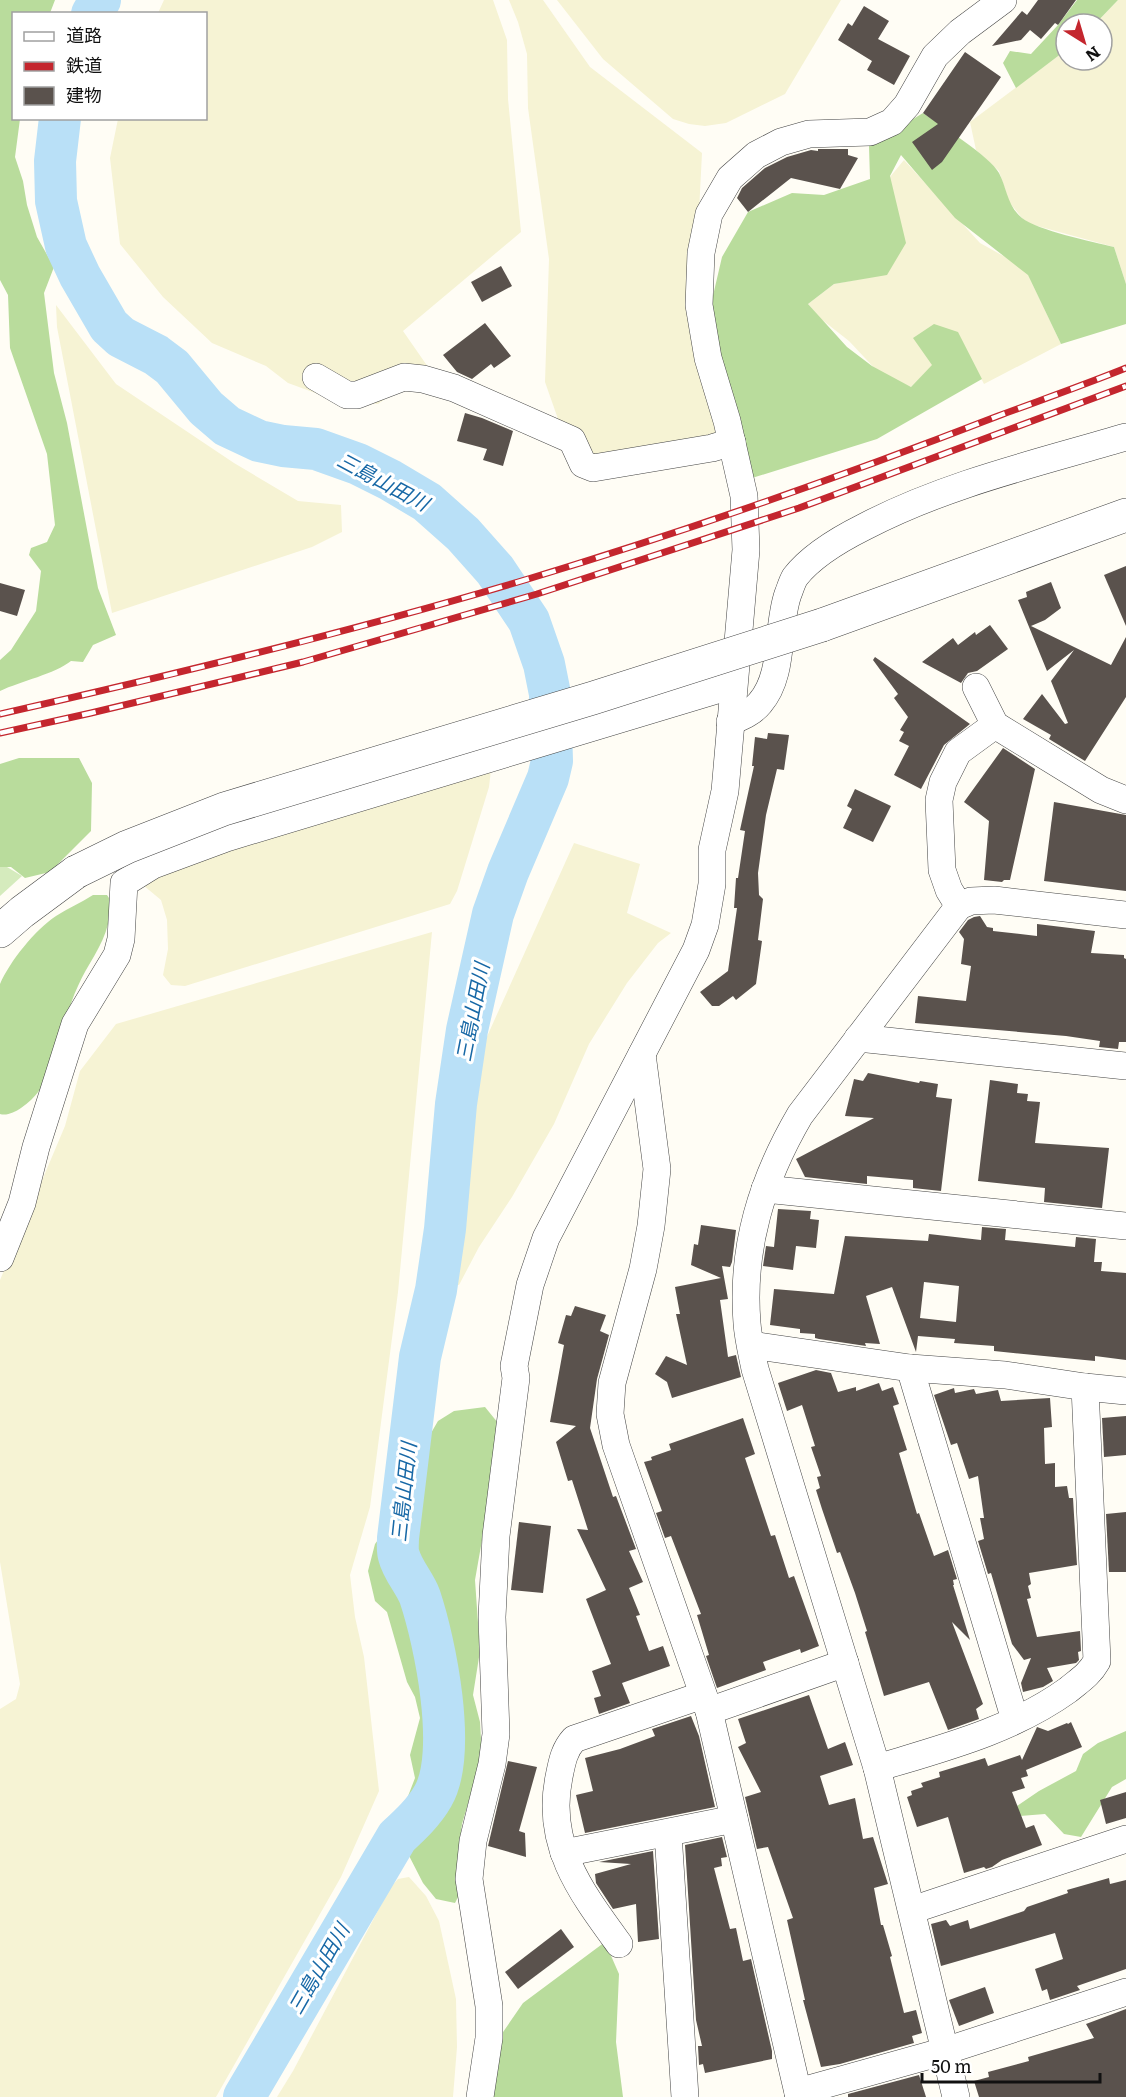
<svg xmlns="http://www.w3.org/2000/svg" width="1126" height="2097" viewBox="0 0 1126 2097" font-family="Literata,'Noto Sans JP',serif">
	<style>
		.farmland { fill: #f6f3d4 }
		.green { fill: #d5ebbd }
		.forest { fill: #b9dc9c }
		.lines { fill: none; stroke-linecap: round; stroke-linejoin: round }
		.river { stroke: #b9e0f7; stroke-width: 42 }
		.building { fill: #5a524d; fill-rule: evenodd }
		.minor-casing { stroke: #444; stroke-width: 28 }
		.tertiary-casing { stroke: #444; stroke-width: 34 }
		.minor { stroke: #fff; stroke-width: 27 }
		.tertiary { stroke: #fff; stroke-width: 33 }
		.rail-casing { stroke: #c4262e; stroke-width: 7 }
		.rail { stroke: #fff; stroke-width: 4.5; stroke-dasharray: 14; stroke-linecap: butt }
		.tertiary-bridge-casing { stroke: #444; stroke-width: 34; stroke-linecap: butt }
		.tertiary-bridge { stroke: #fff; stroke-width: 33 }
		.labels { text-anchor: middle; stroke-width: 6; stroke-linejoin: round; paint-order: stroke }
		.water-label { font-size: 20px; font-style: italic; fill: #1768a6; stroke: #fff }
	</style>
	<rect width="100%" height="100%" fill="#fffdf5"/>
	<g class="farmland">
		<path d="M164,0H493L507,40L508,99L521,232L403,331L428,367L378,404L329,398L288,383L266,366L212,343L163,297L120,244L110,158L118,119L206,118V14L158,13Z"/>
		<path d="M509,0H543L590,67L702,153L695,290L724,434L592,460L564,436L545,382L549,259L528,108L527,54L518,22Z"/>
		<path d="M557,0H841L785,94L726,123L705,126L689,124L673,119L603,59Z"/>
		<path d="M1118,0H1126V284L1114,247L1030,224L1022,218L1009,202L999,171L976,150L970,122L1066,50V60H1102V24H1095Z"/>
		<path d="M904,160L980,243L1025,268L1061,344L984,384L958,333L933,365L911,387L879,373L849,341L821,319L808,304L834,284L887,274L885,183Z"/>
		<path d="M56,305L116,384L234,463L298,501L341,505L342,532L312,547L112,613L57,327Z"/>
		<path d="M491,770L489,787L457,891L450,904L185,986L171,985L163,975L168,949L167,920L161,900L143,885L193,861Z"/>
		<path d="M574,843L640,864L627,913L671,933L658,943L627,983L589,1044L554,1124L512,1197L479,1247L459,1285L447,1284L470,1082L485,1041Z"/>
		<path d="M432,932L398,1292L370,1507L350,1575L355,1617L364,1657L379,1791L341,1877L216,2097H0V1709L16,1699L20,1684L0,1562V1280L65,1126L80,1071L116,1024Z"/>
		<path d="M409,1877L426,1896L439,1921L456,1999L457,2047L453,2097H277L293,2071L390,1888L398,1879Z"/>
	</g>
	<path class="green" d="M0,866L7,867L22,876L0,896Z"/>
	<g class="forest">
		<path d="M0,0H55L50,13L14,14V118L20,119L15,157L23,181L27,205L37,237L54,267L44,293L54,373L67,423L98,588L116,635L93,645L83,662L71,661C55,674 21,681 0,691V660L11,650L36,611L41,571L29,555L31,548L47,542L55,525L47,454L10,348L8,295L0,280Z"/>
		<path d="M1077,0H1118L1095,24H1066V50L1016,88L1003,63L1010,51L1031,54L1058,25Z"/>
		<path d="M923,113C940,125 990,156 999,173C1007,188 1007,206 1022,218C1037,230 1093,242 1114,247L1126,284V324L1061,344L1028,275L955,218L901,155L890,176L906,243L887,275L834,284L808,304L847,347L872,366L911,387L932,365L913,338L934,324L958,332L982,379L877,439L752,478L708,317L722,257L748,212L792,193L824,195L870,179L869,146Z"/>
		<path d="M19,758H79L92,783L91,831L50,872L25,878L11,867H0V764Z"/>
		<path d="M93,895H107L111,901C110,908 110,916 108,924C103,946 87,965 78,986C59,1025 61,1082 21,1108C15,1112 7,1116 0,1114V984C10,961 35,930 56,916C68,908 81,903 93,895Z"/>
		<path d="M485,1407L498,1423L494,1472L475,1580L480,1651L473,1695L480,1722L482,1756L462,1824L459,1849L461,1891L455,1903L436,1899L423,1883L404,1846L400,1817L415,1778L410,1755L420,1718L415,1697L407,1682L387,1612L375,1601L368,1571L375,1544L389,1525L420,1499L421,1485L413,1464L438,1421L454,1411Z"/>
		<path d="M1126,1731V1779L1112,1787L1081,1837L1064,1834L1045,1814L1020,1816L1017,1806L1039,1791L1076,1771L1083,1754L1098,1743Z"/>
		<path d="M605,1942L619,1974L616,2042L623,2097H481L501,2035L523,2003Z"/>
	</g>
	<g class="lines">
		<g class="river">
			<path d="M92,14L100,0"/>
			<path d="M60,118L55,161L56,201L66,246L80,276L109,326L121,337L156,355L172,367L206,408L227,426L259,441L283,446L316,449L358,464L390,480L427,502L463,534L495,570L529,621L544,664L550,694L552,761L548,778L508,872L493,914L467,1030L456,1104L445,1229L436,1290L420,1357L398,1538C398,1543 397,1551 399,1556C403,1571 415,1583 420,1597C435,1642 458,1753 433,1796C424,1812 410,1825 397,1837L244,2097"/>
		</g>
	</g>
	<g class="building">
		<path d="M1038,0H1076L1058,25L1055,23L1041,39L1030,30L1021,40L992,46L1022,11L1027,15Z"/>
		<path d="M864,6L889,21L878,39L910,56L894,85L867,70L872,61L838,40L848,23L852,26Z"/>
		<path d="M965,52L1001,77L942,162L932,170L912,142L938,124L923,113Z"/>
		<path d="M818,149H848V155L858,158L840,189L791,178L748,212L737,198L742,188L765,168L787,157L811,150L818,151Z"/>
		<path d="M501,266L512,286L482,302L471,282Z"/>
		<path d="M485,323L511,356L494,368L491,364L472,379L457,372L443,355Z"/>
		<path d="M465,413L482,418L513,431L503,466L483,460L487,449L457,441Z"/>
		<path d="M1126,566V626L1104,575Z"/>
		<path d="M1051,582L1061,608L1045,620L1031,626L1111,665L1126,637V697L1085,761L1049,739L1051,735L1023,719L1042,694L1065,724L1068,723L1051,681L1074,650L1047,671L1018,600L1027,597L1026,592Z"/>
		<path d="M0,583L25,590L17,616L0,611Z"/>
		<path d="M990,625L1008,649L977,671L968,673L961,683L922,662L953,638L958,645L975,632L976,635Z"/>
		<path d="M875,657L970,724L944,745L921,789L894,775L909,746L899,741L904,732L900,730L908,717L894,698L898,694L873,660Z"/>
		<path d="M768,733L789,735L784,770L777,769L766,815L758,873L759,895L763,899L758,940L762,941L756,984L736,1000L733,996L719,1006H712L700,992L728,971L737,908H734L736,878H738L745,831L740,830L754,766H752L755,737L767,739Z"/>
		<path d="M1003,748L1035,769L1010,880H1004L1002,882L984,880L989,821L964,802Z"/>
		<path d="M855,789L891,806L873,842L843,828L852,809L847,806Z"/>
		<path d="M1054,802L1126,815V891L1044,881Z"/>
		<path d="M980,916L987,927L993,928V931L1037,936V924L1095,931L1091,953L1124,955V958L1126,959V1042H1119L1118,1049L1099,1047L1100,1041L1066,1036L915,1023L918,996L966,1001L971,966L961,964L964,939L959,932L968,920L974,917Z"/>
		<path d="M868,1073L919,1083L920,1081L938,1084L936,1097L952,1099L941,1191L913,1188V1180L867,1176V1184L805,1177L796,1159L874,1118L845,1116L854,1079L863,1081Z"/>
		<path d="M990,1080L1018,1084L1017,1093L1028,1094L1027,1101L1040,1102L1035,1143L1109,1148L1102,1208L1044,1202L1045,1188L978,1181Z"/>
		<path d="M778,1209L811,1211L810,1219L819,1220L816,1248L796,1246L793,1270L763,1266L766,1246L774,1247Z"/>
		<path d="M701,1225L736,1230L732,1262L730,1267L722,1266L728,1299L720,1300L728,1357L736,1355L741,1377L672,1398L667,1382L655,1374L666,1356L687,1365L676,1314H680L675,1287L721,1278L691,1265L694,1244L698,1245Z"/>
		<path d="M982,1227L1006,1229L1005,1240L1075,1247L1076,1237L1096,1239L1094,1262H1102L1101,1271L1126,1273V1360L1095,1356V1361L994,1351V1346L954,1343L955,1339L918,1336L916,1352L892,1287L866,1296L880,1344L865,1343L866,1346L819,1339L815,1338V1334L800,1333V1329L770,1325L774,1289L834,1294L845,1236L928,1241L929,1234L981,1240ZM924,1282L959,1286L956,1322L920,1318Z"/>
		<path d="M575,1306L606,1315L600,1331L609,1335L597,1379L590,1428L613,1497L616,1496L636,1549L629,1551L643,1582L629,1588L640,1615L636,1616L649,1651L663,1646L670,1666L622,1683L630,1703L599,1714L594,1698L601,1696L592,1671L611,1664L586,1599L606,1590L577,1529L588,1530L572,1480L568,1481L556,1442L576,1426L550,1422L564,1345L558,1343L566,1315L571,1316Z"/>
		<path d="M816,1370L831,1373L838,1392L856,1387V1391L879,1383L882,1391L893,1387L899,1404L893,1406L907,1450L899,1453L917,1514L919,1513L934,1556L948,1550L957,1579L953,1580L954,1585H953L970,1640L952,1622L983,1704L976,1709L979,1719L948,1730L929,1682L884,1696L865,1632L867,1631L855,1593L840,1552L837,1553L822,1509L816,1490L820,1488L817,1477L821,1476L811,1447L815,1446L802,1405L787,1411L778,1383Z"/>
		<path d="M954,1388L955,1393L974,1389L976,1394L998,1390L1001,1401L1050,1398L1052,1427L1044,1428L1045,1464L1055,1463V1487L1067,1486L1069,1498H1073L1077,1565L1029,1573L1031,1584L1028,1586L1031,1598L1027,1599L1037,1637L1080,1631L1081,1651L1078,1652L1079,1660L1076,1663L1047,1668L1053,1681L1043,1687L1023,1692L1021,1683L1031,1658L1024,1660L1012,1644L991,1573L988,1574L978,1541L984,1539L980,1518H984L978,1476L969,1479L957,1443L951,1445L934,1395Z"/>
		<path d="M1126,1416V1455L1104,1457L1102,1418Z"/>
		<path d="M743,1418L755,1454L745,1458L771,1536L775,1535L789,1578L794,1576L819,1646L801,1653L800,1649L763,1662L766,1670L717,1688L706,1656L709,1655L697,1615L701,1614L671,1536L665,1538L656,1513L662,1511L644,1462L652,1460L651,1457L671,1450L669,1444Z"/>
		<path d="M1126,1512V1572H1109L1106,1514Z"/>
		<path d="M519,1522L551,1526L543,1593L511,1590Z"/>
		<path d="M809,1695L828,1749L845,1742L853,1765L820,1776L829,1805L855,1798L863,1839L873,1837L888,1884L874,1888L881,1925H883L892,1956L890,1957L904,2013L916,2010L922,2033L912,2036L914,2043L840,2064L821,2067L803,2000H805L787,1920L793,1918L768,1847L757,1849L745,1797L761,1792L738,1747L746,1743L738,1719Z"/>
		<path d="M691,1716L699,1736L715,1807L585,1833L576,1795L593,1791L585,1758L620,1749L655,1736L652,1729Z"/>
		<path d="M1071,1722L1082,1747L1026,1770L1028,1776L1021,1778L1025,1788L1012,1792L1026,1828L1034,1825L1042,1845L1002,1860L992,1867L986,1869L984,1867L964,1873L948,1817L917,1827L907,1797L912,1795L911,1791L923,1787L921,1783L940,1777L939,1772L985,1758L988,1766L1020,1755L1022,1760L1037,1727L1048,1731L1067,1723L1068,1724Z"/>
		<path d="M508,1761L537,1767L519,1831L525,1833L526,1857L488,1846Z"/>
		<path d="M1126,1792V1818L1106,1824L1100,1800Z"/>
		<path d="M722,1837L727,1857L721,1858L722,1866L714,1868L730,1929L736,1928L743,1961L751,1959L772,2051V2059L705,2073L703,2064L699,2065L698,2046H702L696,2020L685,1845Z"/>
		<path d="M653,1851L659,1939L638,1942L636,1904L613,1909L596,1883L595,1874L631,1864L599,1862Z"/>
		<path d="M1109,1878L1110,1884L1126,1880V1969L1077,1986L1080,1990L1050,2000L1047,1989L1042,1991L1035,1969L1063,1959L1055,1933L941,1966L931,1924L946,1920L950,1926L968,1920L970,1929L1024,1911L1027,1907L1068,1893L1067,1890Z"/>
		<path d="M561,1929L574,1947L518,1989L505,1972Z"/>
		<path d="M985,1987L994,2013L959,2026L949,2000Z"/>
		<path d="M1126,2009V2097H979L974,2081L989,2077L988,2072L1029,2061L1028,2057L1094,2038L1086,2024Z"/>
		<path d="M919,2075L926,2097H848V2094Z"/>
	</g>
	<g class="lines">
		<g class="minor-casing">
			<g id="minor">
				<path d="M316,377L347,395H357L404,377L423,379L454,388L572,440L583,464L593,468L712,448L732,442"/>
				<path d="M976,687L995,725L1101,790L1126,800"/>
				<path d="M730,722C741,717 752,713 760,703C785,674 776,628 788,594C790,589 792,582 795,577C812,555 840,539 864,527C946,484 1038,463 1126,437"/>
				<path d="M959,906L949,890L942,870L939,800L943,782L958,752L995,725"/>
				<path d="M858,1038L1126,1066"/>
				<path d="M642,1054L657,1169L651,1226L643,1269L612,1383L610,1414L616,1445L709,1711L799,2097"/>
				<path d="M765,1189L1126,1226"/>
				<path d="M0,1258L22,1203L36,1147L75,1024L117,955L121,939L124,883L153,865L226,838L733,685"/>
				<path d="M751,1345L910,1368L1005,1375L1085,1387L1126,1391"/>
				<path d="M910,1368L1015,1720"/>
				<path d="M709,1711L845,1663"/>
				<path d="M877,1768C943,1748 1011,1731 1068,1690C1080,1680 1089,1675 1097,1661L1085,1387"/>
				<path d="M668,1833L685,2097"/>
				<path d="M564,1853L734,1819"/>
				<path d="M912,1910L1126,1839"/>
				<path d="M619,1944C581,1892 545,1845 559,1777C562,1762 564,1750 574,1739L703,1695"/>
				<path d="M798,2092L945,2051L1126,1992"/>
				<path d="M480,2097L489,2038V2006L469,1879L473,1841L492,1764L496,1734L492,1617L496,1536L516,1378L514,1366L530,1285L546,1238L696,950L705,925L712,884V850L725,791L746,550L744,496L727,421L708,358L699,305L701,253L709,214L730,178L756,155L781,142L809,134L870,132L892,122L907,105L935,56L960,32L1003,0"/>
				<path d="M956,2097L877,1768L755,1369C752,1354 748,1338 747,1323C741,1247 762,1180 800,1115L959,906L971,901L994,900L1126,915"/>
			</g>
		</g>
		<g class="tertiary-casing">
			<g id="tertiary">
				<path d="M822,625L1126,515"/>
				<path d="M0,931L22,912L76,872"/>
			</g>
		</g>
		<use href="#minor" class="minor"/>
		<use href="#tertiary" class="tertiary"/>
		<g class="rail-casing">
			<g id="rail">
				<path d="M0,714C177,674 354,631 528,579C687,531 843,476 998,416C1041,400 1084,385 1126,368"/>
				<path d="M0,733L91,713L303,662L537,594L799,508L1126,386"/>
			</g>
		</g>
		<use href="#rail" class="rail"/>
		<g class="tertiary-bridge-casing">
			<path id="tertiary-bridge" d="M76,872L127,847L224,809L593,698L822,625"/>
		</g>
		<use href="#tertiary-bridge" class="tertiary-bridge"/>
	</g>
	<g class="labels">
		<g class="water-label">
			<text transform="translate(383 482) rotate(28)" y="7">三島山田川</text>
			<text transform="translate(473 1012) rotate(-79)" y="7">三島山田川</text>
			<text transform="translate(404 1492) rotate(-84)" y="7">三島山田川</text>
			<text transform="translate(319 1969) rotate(-60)" y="7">三島山田川</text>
		</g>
	</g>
	<rect x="12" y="12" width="195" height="108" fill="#ffffff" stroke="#a0a0a0" stroke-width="1.5"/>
	<rect x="24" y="32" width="30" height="9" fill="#ffffff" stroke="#a0a0a0" stroke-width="1.5"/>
	<text x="66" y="42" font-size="18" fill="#111111">道路</text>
	<rect x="24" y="62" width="30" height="9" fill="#c4262e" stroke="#a0a0a0" stroke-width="1.5"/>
	<text x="66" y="72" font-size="18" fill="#111111">鉄道</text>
	<rect x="24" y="87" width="30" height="18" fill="#5a524d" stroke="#a0a0a0" stroke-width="1.5"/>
	<text x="66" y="102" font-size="18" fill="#111111">建物</text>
	<g transform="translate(1084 42) rotate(143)"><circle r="28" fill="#ffffff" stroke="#a0a0a0" stroke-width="1.5"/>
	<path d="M0-4.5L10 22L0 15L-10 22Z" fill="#c4262e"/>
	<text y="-9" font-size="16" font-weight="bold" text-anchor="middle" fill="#111111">N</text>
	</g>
	<path d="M922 2073v9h178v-9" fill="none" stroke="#111111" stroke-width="3"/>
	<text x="931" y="2073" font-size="18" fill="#111111" stroke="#ffffff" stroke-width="4.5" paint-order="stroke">50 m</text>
</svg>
